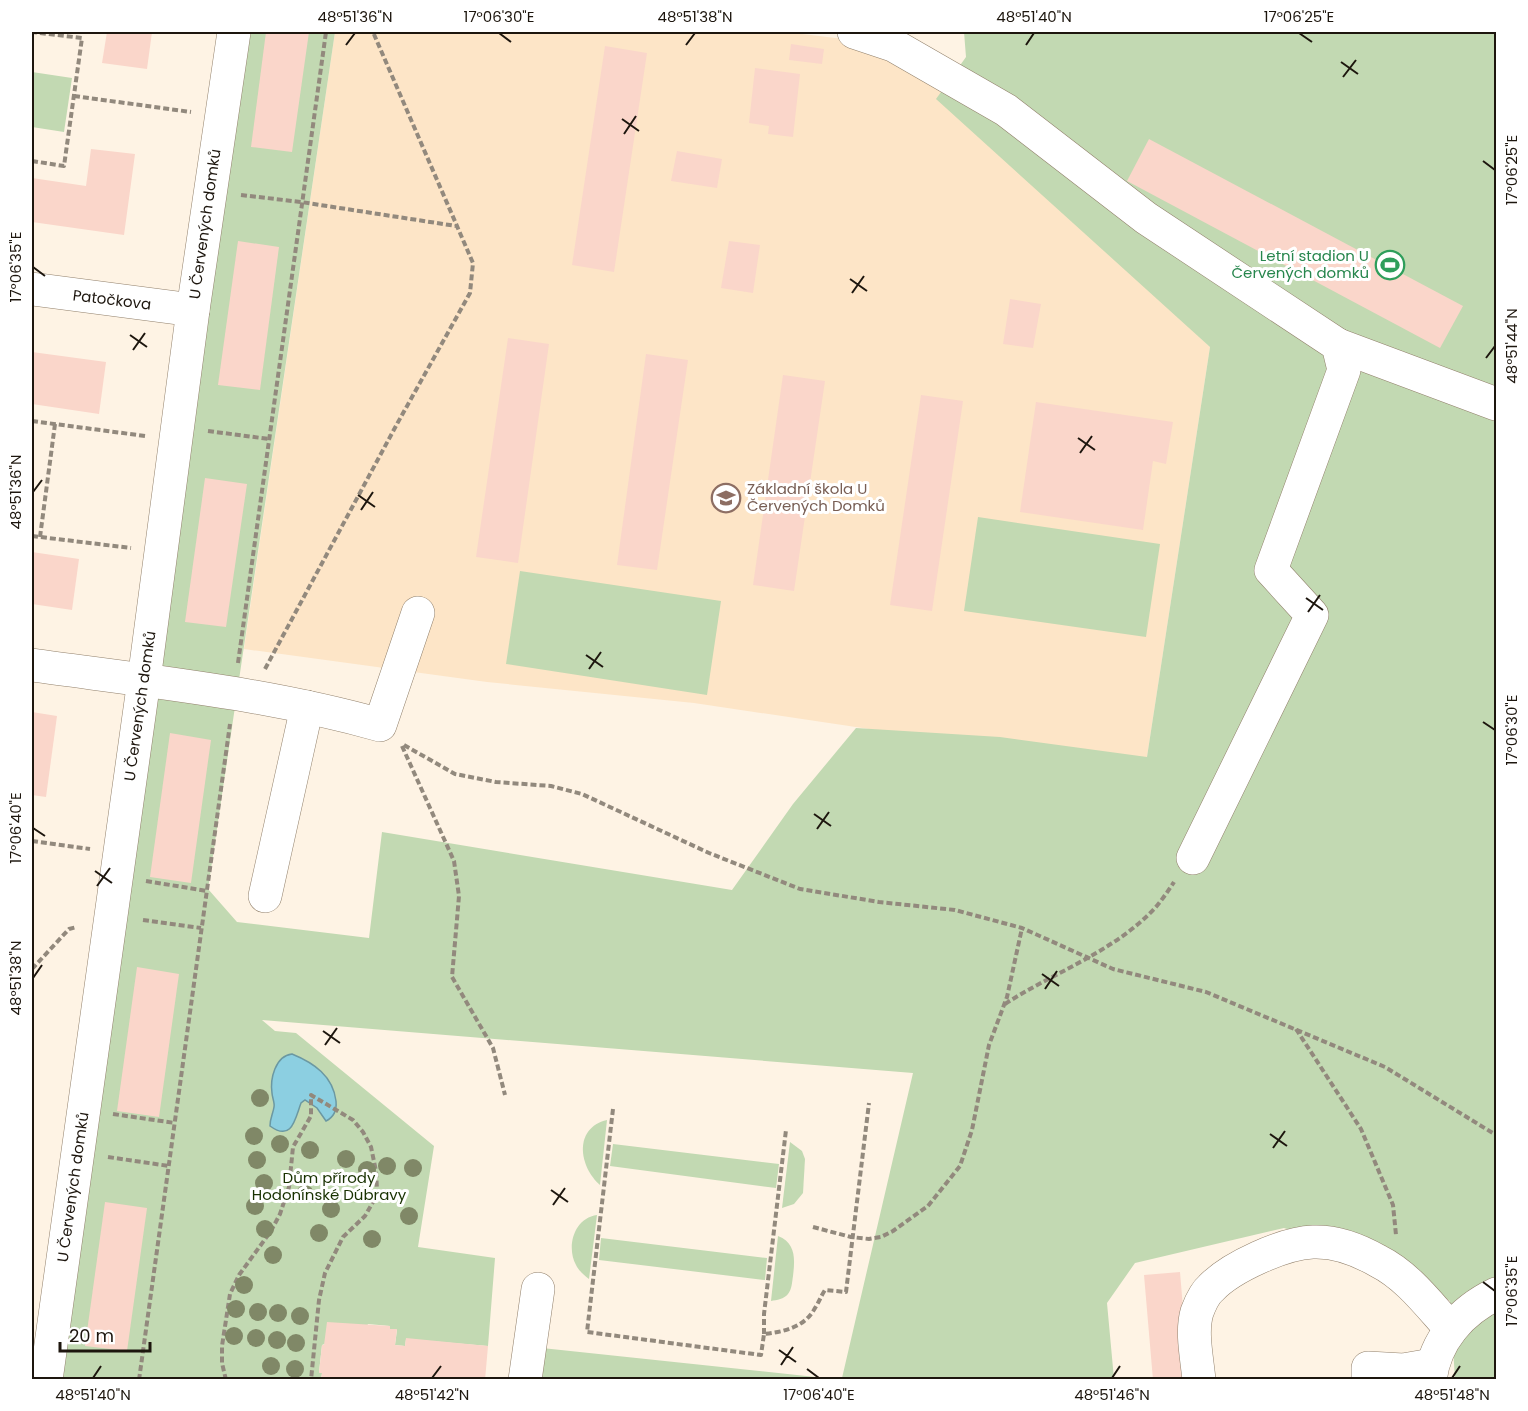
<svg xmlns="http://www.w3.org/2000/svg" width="1528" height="1411" viewBox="0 0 1528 1411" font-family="Poppins,sans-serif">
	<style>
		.built { fill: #fde5c7 }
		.green { fill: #c2d9b2 }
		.water { fill: #8ccfe1; stroke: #6b98a2; stroke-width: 1.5 }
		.building { fill: #fad6ca }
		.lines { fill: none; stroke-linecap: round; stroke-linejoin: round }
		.minor-casing { stroke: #92816c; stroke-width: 34 }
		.path { stroke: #92897d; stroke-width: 4; stroke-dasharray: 6 3; stroke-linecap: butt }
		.minor { stroke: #fff; stroke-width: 33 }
		.tree { fill: #808867 }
		.ticks { fill: none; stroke: #1d160e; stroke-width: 2 }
		.labels { text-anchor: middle; stroke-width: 6; stroke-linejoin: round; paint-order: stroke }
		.street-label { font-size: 15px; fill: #1d160e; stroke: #fff }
		.leisure-label { font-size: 15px; fill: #27864d; stroke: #fff; text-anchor: end }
		.education-label { font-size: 15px; fill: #785e54; stroke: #fff; text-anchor: start }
		.park-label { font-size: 15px; fill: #183100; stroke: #fff }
		.neatline { fill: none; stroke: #1d160e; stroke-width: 2 }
		.ticks-label { font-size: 15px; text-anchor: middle; fill: #1d160e }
	</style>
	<rect width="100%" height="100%" fill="#fef3e4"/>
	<path class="built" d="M335,32H786L893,45L1210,347L1145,770L694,703L487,682L244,649Z"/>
	<g class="green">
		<path d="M240,32H335L208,889L237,922L369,938L382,832L732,890L793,804L856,728L1000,737L1147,757L1210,347L936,99L966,57L964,32H1496V1379H1455L1450,1301L1394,1263L1284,1228L1135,1263L1107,1303L1114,1379L842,1378L913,1073L262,1020L275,1031L296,1033L434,1146L418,1247L495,1258L488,1346L406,1339L405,1346L395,1345L397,1330L390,1329V1326L368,1324L367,1326L322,1345L319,1372L322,1373L321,1379L55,1380Z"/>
		<path d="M32,72L72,78L64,132L32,127Z"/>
		<path d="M978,517L1160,544L1146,637L964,611Z"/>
		<path d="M520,571L721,601L707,695L506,664Z"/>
		<path d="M607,1120L600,1185C579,1167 573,1128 607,1120Z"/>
		<path d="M790,1142L802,1151L805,1159L803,1193L794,1204L782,1208Z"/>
		<path d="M613,1144L779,1164L776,1188L610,1166Z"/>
		<path d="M597,1215L589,1279C584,1275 579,1271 576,1265C566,1247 574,1218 597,1215Z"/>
		<path d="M778,1236C796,1243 795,1259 793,1276C792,1282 792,1289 788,1294C784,1299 777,1300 771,1301Z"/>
		<path d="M601,1238L767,1258L765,1280L599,1260Z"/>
		<path d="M523,1346L834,1379L518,1380Z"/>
	</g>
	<path class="water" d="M292,1054C314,1063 333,1076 336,1101C337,1111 334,1117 326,1121L317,1108L305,1100L301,1103C295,1119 292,1142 270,1126C270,1118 273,1114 274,1107C275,1103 272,1097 272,1093C270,1079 275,1056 292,1054Z"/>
	<g class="building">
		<path d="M107,32H152L147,69L102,63Z"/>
		<path d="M266,32H309L292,152L251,147Z"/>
		<path d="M791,44L824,49L822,64L789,60Z"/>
		<path d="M605,46L647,53L614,272L572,265Z"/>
		<path d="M755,68L800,74L793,137L768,134L769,126L749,123Z"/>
		<path d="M1149,139L1463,306L1440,348L1127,181Z"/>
		<path d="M91,149L135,154L124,235L32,222V178L86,186Z"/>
		<path d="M677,151L722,159L717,188L671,181Z"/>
		<path d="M238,241L279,247L260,390L218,385Z"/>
		<path d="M729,241L760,245L753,293L721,288Z"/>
		<path d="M1010,299L1041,304L1033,348L1003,344Z"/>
		<path d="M508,338L549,344L518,563L476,557Z"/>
		<path d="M32,352L106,362L99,414L32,404Z"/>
		<path d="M646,354L688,360L657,570L617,565Z"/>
		<path d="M783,375L825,381L794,591L753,585Z"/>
		<path d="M921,395L963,401L932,611L890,605Z"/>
		<path d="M1036,402L1173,422L1166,464L1153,461L1143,530L1020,512Z"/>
		<path d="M205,478L247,484L226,627L185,622Z"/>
		<path d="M32,552L79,559L72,610L32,604Z"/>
		<path d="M32,712L57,716L46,797L32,795Z"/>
		<path d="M170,733L211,740L191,883L150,877Z"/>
		<path d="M137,967L179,974L159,1117L117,1111Z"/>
		<path d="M105,1202L147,1208L127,1351L85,1346Z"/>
		<path d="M1180,1272L1189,1380H1153L1144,1275Z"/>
		<path d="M327,1322L390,1326V1329H397L395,1345L405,1346L406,1338L488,1346L485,1380H321L322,1373H319L322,1345H324Z"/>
	</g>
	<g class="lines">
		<g class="minor-casing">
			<g id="minor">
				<path d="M854,32L893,45L1006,110L1146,218L1338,345L1344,370L1271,570L1312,615L1193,858"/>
				<path d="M32,289L193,310"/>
				<path d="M1338,345L1496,404"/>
				<path d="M32,665C148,681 266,693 380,725L418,613"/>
				<path d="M265,896L307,707"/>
				<path d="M46,1380L144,680L193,310L234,32"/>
				<path d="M525,1380L538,1289"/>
				<path d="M1199,1380C1197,1358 1191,1332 1197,1312C1200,1304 1205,1293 1211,1288C1231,1267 1284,1243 1313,1242C1336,1241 1359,1250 1378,1261C1408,1276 1429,1305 1451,1329"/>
				<path d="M1368,1380V1368L1403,1370L1432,1365"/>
				<path d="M1430,1380C1435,1340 1461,1311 1496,1294"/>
			</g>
		</g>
		<g class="path">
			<path d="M74,96L191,112"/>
			<path d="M32,161L64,166L82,38L32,32"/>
			<path d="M241,195L301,202L456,226"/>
			<path d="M32,421L145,436"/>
			<path d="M208,431L269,439"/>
			<path d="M32,536L131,548"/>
			<path d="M40,537L55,424"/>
			<path d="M238,663L326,32"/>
			<path d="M265,669L397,424L470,293L473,263L373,32"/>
			<path d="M404,745L455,774L496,782L551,786L582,794L709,853L800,889L879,902L955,910L1022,928L1113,969L1206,992L1385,1067L1496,1135"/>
			<path d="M402,746L454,861L459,896L452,977L493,1048L505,1095"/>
			<path d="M32,841L90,849"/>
			<path d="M146,881L207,891"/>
			<path d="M143,920L201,928"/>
			<path d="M32,969L69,929L77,927"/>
			<path d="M1005,1004C1054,972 1114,952 1155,908C1162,900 1168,891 1174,882"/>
			<path d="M1296,1029L1361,1129L1393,1205L1396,1235"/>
			<path d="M613,1109L587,1332L761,1355L764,1334C784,1332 805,1327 815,1308C819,1302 821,1296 825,1290L846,1292L869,1103"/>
			<path d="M113,1114L175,1123"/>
			<path d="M108,1157L169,1166"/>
			<path d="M813,1227L851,1237L869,1239L881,1237L893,1231L928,1206L960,1166L972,1130L989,1045L1007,997L1022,928"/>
			<path d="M764,1334V1314L786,1130"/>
			<path d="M139,1380L230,724"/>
			<path d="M226,1380L222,1363V1346L230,1294L239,1275L271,1231L280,1214L289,1187L293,1147L311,1116V1095L353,1120L363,1132L371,1147L376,1171L377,1190L373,1202L365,1216L343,1237L325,1273L319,1300L311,1380"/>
		</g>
		<use href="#minor" class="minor"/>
	</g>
	<g class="tree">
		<circle cx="260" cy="1098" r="9"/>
		<circle cx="254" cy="1136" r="9"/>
		<circle cx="280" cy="1144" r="9"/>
		<circle cx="310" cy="1150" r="9"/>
		<circle cx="346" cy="1159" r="9"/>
		<circle cx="257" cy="1160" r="9"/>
		<circle cx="387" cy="1166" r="9"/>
		<circle cx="413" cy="1168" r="9"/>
		<circle cx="367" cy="1170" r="9"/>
		<circle cx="264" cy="1183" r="9"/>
		<circle cx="305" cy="1194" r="9"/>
		<circle cx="255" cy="1206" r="9"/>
		<circle cx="331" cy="1209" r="9"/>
		<circle cx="409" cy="1216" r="9"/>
		<circle cx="265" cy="1229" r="9"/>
		<circle cx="319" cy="1233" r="9"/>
		<circle cx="372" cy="1239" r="9"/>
		<circle cx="273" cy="1255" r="9"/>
		<circle cx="244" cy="1285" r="9"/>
		<circle cx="236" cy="1309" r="9"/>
		<circle cx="258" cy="1312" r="9"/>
		<circle cx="278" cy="1313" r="9"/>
		<circle cx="300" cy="1316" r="9"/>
		<circle cx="234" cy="1336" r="9"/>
		<circle cx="256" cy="1338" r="9"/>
		<circle cx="277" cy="1340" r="9"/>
		<circle cx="296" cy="1343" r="9"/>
		<circle cx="271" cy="1366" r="9"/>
		<circle cx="295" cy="1369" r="9"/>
	</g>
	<path class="ticks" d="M499,33L511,42M1299,33L1312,42M346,45L355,33M686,45L695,33M1026,45L1034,33M1341,62L1358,74M1343,77L1356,60M622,119L639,131M624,134L636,116M1483,161L1495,170M33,267L45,276M850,279L867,291M852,293L864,276M130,335L147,347M133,350L145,333M1486,358L1495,346M1078,438L1095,450M1080,453L1092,436M33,492L42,480M358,495L375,507M361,510L373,492M1306,598L1323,610M1308,612L1320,595M586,655L603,667M589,669L601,652M1483,722L1495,730M814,814L831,826M33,828L45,836M817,829L829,812M95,871L112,883M97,886L110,868M1042,974L1059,986M33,978L42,965M1045,989L1057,971M323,1031L340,1043M325,1045L337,1028M1270,1134L1287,1146M1273,1148L1285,1131M551,1190L568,1202M553,1205L565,1188M1483,1282L1495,1291M779,1350L796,1362M781,1365L793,1347M807,1369L819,1378M93,1378L101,1366M432,1378L441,1366M1112,1378L1120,1366M1452,1378L1460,1366"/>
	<defs>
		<g id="stadium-ring" transform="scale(1.5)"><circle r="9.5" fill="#fff" stroke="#2e9e5b" stroke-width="1.5"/><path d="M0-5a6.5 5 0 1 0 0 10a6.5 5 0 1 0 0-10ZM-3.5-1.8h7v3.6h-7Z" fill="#2e9e5b"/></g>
		<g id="school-ring" transform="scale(1.5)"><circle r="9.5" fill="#fff" stroke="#8d6e63" stroke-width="1.5"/><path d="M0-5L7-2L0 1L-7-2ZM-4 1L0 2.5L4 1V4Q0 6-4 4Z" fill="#8d6e63"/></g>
	</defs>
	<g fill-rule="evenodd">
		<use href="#stadium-ring" x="1390" y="265"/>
		<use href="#school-ring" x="726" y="498"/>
	</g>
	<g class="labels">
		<g class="street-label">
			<text transform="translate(205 224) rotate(-82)" y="5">U Červených domků</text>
			<text transform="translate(112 300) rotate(7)" y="5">Patočkova</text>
			<text transform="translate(140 706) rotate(-82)" y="5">U Červených domků</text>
			<text transform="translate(73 1187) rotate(-82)" y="5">U Červených domků</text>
		</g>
		<g class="leisure-label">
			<text x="1369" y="261">Letní stadion U<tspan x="1369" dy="17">Červených domků</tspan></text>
		</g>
		<g class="education-label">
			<text x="747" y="494">Základní škola U<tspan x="747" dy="17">Červených Domků</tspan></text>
		</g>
		<g class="park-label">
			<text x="329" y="1183">Dům přírody<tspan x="329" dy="17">Hodonínské Dúbravy</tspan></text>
		</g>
	</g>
	<rect width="1528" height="1411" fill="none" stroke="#ffffff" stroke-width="66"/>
	<path d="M60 1342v9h90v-9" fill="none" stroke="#1d160e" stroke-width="3"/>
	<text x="69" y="1342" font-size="18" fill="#1d160e" stroke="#ffffff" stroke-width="4.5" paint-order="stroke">20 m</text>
	<rect x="33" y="33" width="1462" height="1345" class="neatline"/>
	<g class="ticks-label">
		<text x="355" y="22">48°51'36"N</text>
		<text x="499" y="22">17°06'30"E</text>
		<text x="695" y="22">48°51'38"N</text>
		<text x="1034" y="22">48°51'40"N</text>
		<text x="1299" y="22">17°06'25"E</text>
		<text transform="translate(1512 170) rotate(-90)" y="5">17°06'25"E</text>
		<text transform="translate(16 267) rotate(-90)" y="5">17°06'35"E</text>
		<text transform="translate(1512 346) rotate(-90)" y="5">48°51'44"N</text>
		<text transform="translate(16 492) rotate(-90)" y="5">48°51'36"N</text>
		<text transform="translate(1512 730) rotate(-90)" y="5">17°06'30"E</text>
		<text transform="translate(16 828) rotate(-90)" y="5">17°06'40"E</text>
		<text transform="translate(16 978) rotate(-90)" y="5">48°51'38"N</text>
		<text transform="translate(1512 1291) rotate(-90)" y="5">17°06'35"E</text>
		<text x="93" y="1400">48°51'40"N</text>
		<text x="432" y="1400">48°51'42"N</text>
		<text x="819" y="1400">17°06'40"E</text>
		<text x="1112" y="1400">48°51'46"N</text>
		<text x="1452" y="1400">48°51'48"N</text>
	</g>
</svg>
